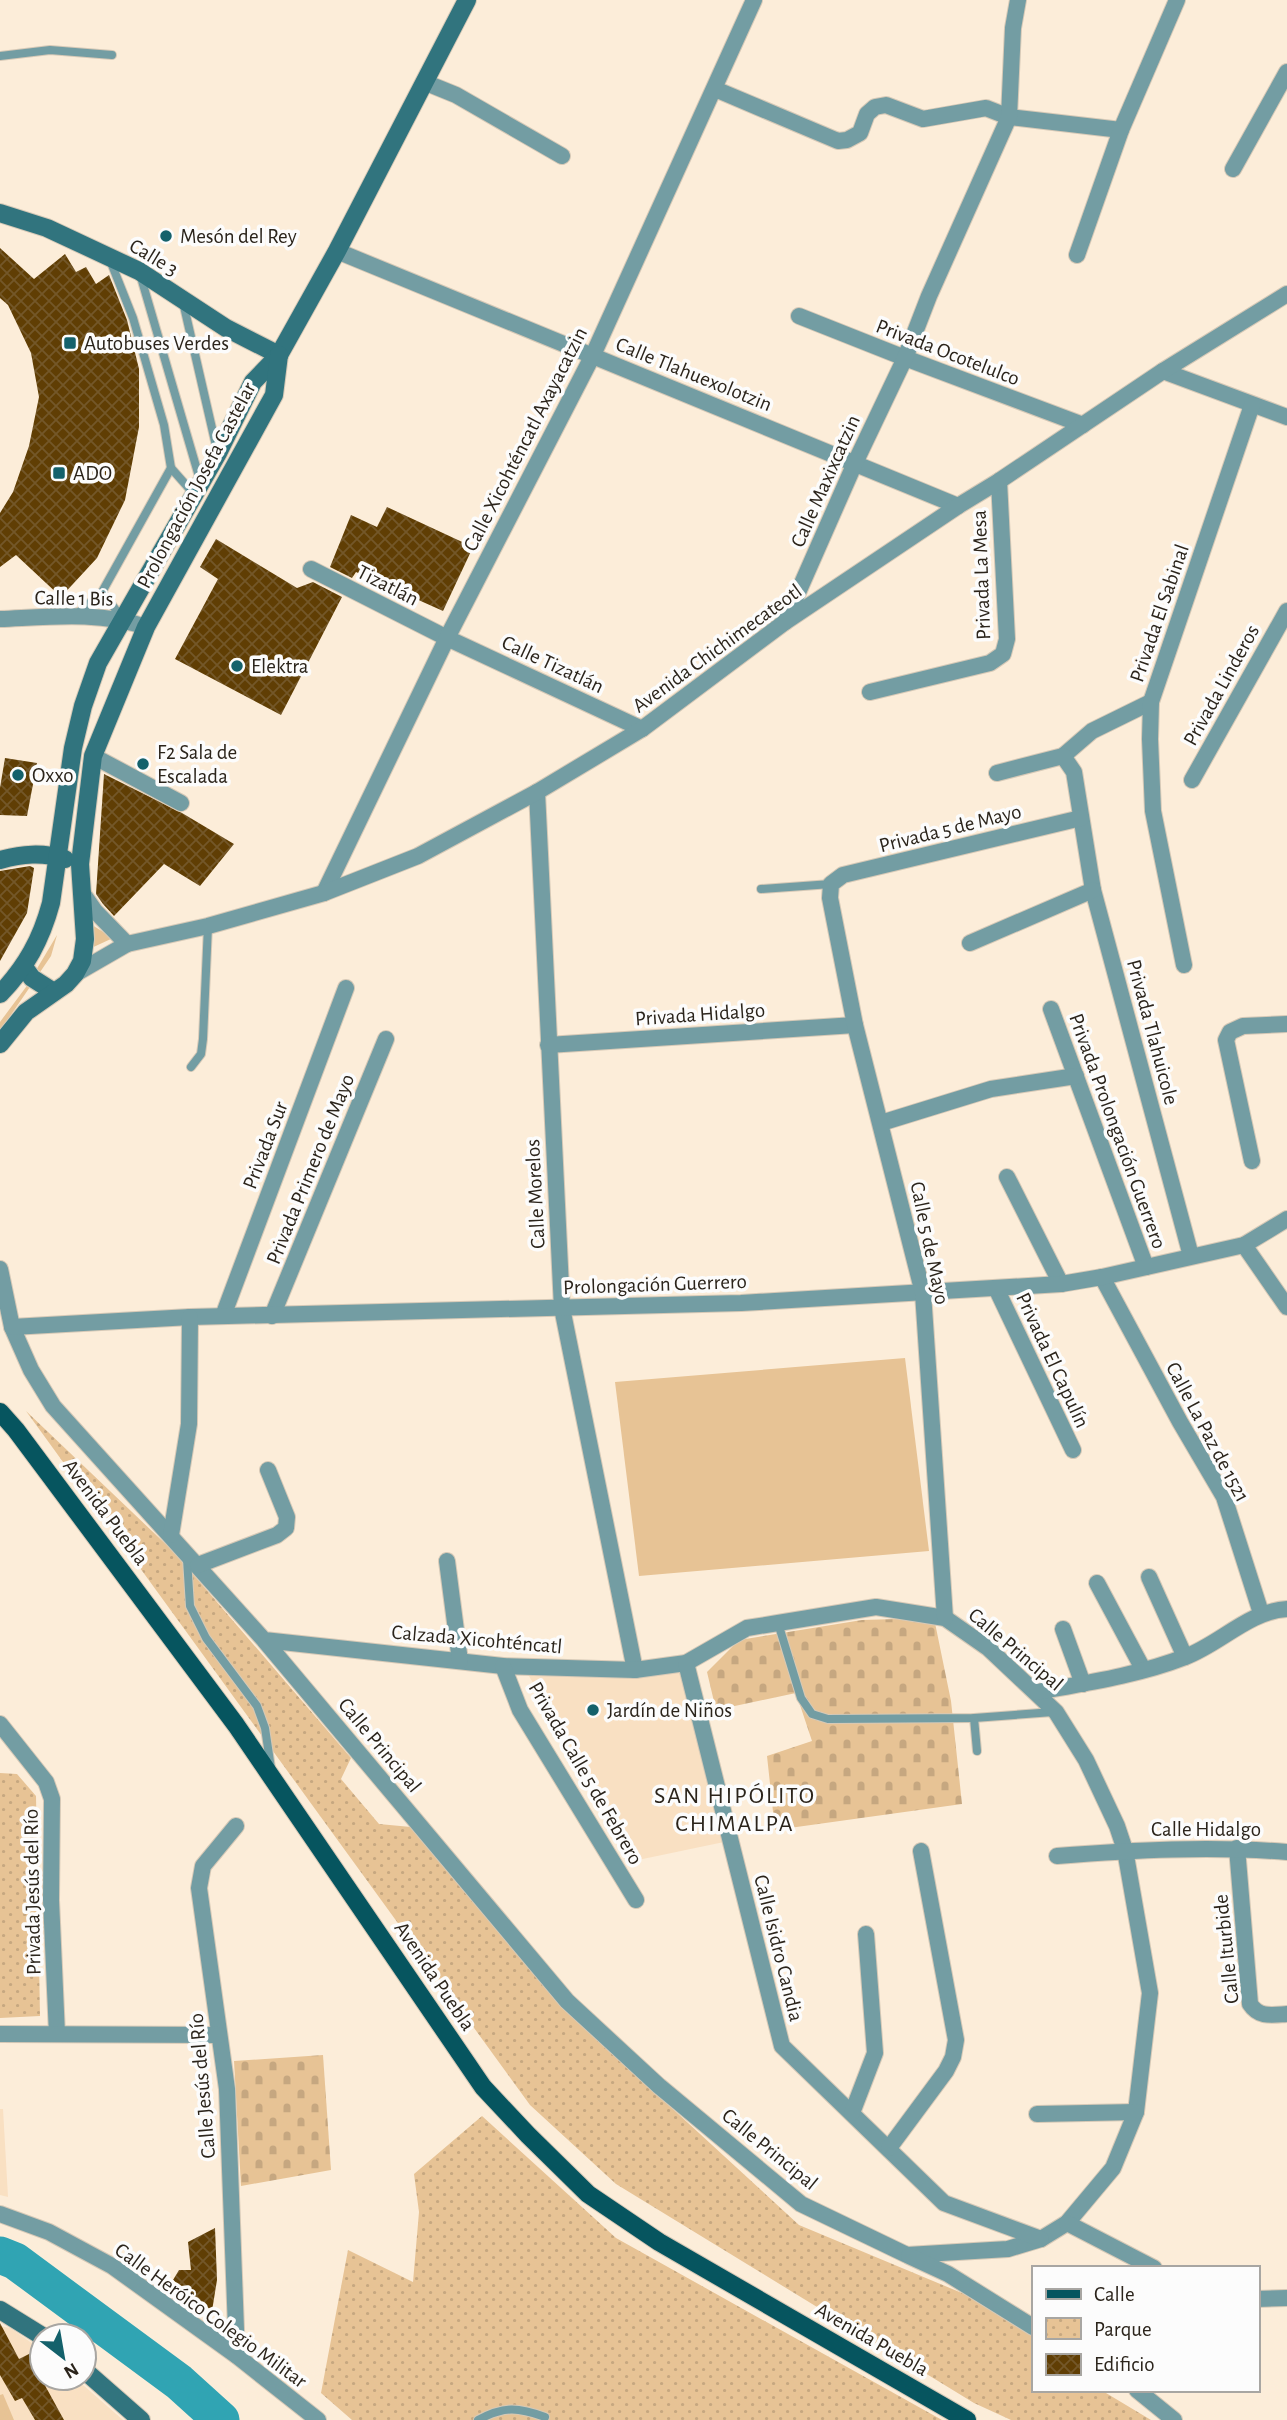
<svg xmlns="http://www.w3.org/2000/svg" width="1287" height="2420" viewBox="0 0 1287 2420" font-family="'Alegreya Sans',sans-serif">
	<style>
		.built { fill: #f9e0c2 }
		.cemetery { fill: url(#cemetery-stones) }
		.park { fill: url(#park-dots) }
		.garden { fill: #e7c395 }
		.lines { fill: none; stroke-linecap: round; stroke-linejoin: round }
		.river { stroke: #30a4b3; stroke-width: 37 }
		.building { fill: url(#building-cross-hatch) }
		.lane-casing { stroke: #d6c9b7; stroke-width: 10 }
		.street-casing { stroke: #d6c9b7; stroke-width: 18 }
		.secondary-casing { stroke: #d6c9b7; stroke-width: 20 }
		.primary-casing { stroke: #d6c9b7; stroke-width: 20 }
		.lane { stroke: #739da3; stroke-width: 8 }
		.street { stroke: #739da3; stroke-width: 16 }
		.secondary { stroke: #31747e; stroke-width: 18 }
		.primary { stroke: #06555f; stroke-width: 18 }
		.poi-dot { fill: #14616b; stroke: #fcfcfc; stroke-width: 2.5 }
		.labels { text-anchor: middle; stroke-width: 7; stroke-linejoin: round; paint-order: stroke }
		.poi-label { font-size: 21px; fill: #2b241b; stroke: #fcfcfc; text-anchor: start }
		.street-label { font-size: 21px; fill: #2b241b; stroke: #fcfcfc }
		.quarter-label { font-size: 24px; letter-spacing: 2px; fill: #2b241b; stroke: #fcfcfc }
	</style>
	<defs>
		<pattern id="cemetery-stones" width="16" height="16" patternUnits="userSpaceOnUse" patternTransform="scale(1.75)"><rect width="16" height="16" fill="#e7c395"/><path d="M2 7V4a2 2 0 0 1 4 0v3zM10 15v-3a2 2 0 0 1 4 0v3z" fill="#c6a780"/></pattern>
		<pattern id="park-dots" width="8" height="8" patternUnits="userSpaceOnUse" patternTransform="scale(1.75)"><rect width="8" height="8" fill="#e7c395"/><path d="M2 2h.1M6 6h.1" fill="none" stroke="#c6a780" stroke-width="1.8" stroke-linecap="round"/></pattern>
		<pattern id="building-cross-hatch" width="8" height="8" patternUnits="userSpaceOnUse" patternTransform="scale(1.75)"><rect width="8" height="8" fill="#603e04"/><path d="M0 0l8 8M0 8l8-8" fill="none" stroke="#735729"/></pattern>
	</defs>
	<rect width="100%" height="100%" fill="#fcedd9"/>
	<g class="built">
		<path d="M526,1671L683,1672L724,1842L638,1860Z"/>
		<path d="M0,2109H3L8,2197L0,2195Z"/>
		<path d="M0,2326L10,2328L42,2350V2378H75L123,2420H0Z"/>
	</g>
	<g class="cemetery">
		<path d="M934,1618L951,1701L962,1804L775,1830L767,1756L812,1741L796,1693L716,1710L707,1672L739,1640L862,1620Z"/>
		<path d="M323,2055L331,2170L241,2186L234,2061Z"/>
	</g>
	<g class="park">
		<path d="M26,1411L174,1552L351,1758L341,1779L379,1824L411,1827L564,2009L799,2225L993,2306L1033,2328V2390H1101L1151,2420H1011L974,2403L616,2184L530,2105Z"/>
		<path d="M0,1773L17,1774L36,1796L40,2016L0,2018Z"/>
		<path d="M482,2116L616,2238L942,2420H352L321,2393L348,2250L413,2282L419,2212L414,2174Z"/>
	</g>
	<g class="garden">
		<path d="M92,925L113,938L87,950Z"/>
		<path d="M57,935L51,956L0,1031V1022L26,987Z"/>
		<path d="M905,1358L929,1551L639,1576L615,1382Z"/>
		<path d="M3,2394L14,2420H0V2395Z"/>
	</g>
	<g class="lines">
		<path class="river" d="M0,2255L15,2261L179,2382L221,2420"/>
	</g>
	<g class="building">
		<path d="M0,248L34,279L65,254L76,272L86,267L96,284L109,275L127,320L139,369V427L125,500L97,558L61,597L16,555L0,567V513L13,492L29,446L39,397L31,353L8,305L0,298Z"/>
		<path d="M387,507L473,547L443,611L356,572L352,578L330,567L351,515L377,527Z"/>
		<path d="M216,539L297,588L313,582L342,597L281,715L175,659L218,579L200,567Z"/>
		<path d="M5,758L37,763L27,816L0,815V788Z"/>
		<path d="M104,774L182,813L234,844L200,886L164,864L114,916L103,904L96,894Z"/>
		<path d="M30,866L34,868L27,913L0,961V871Z"/>
		<path d="M215,2228L217,2280L212,2311L173,2280L179,2270H191L188,2242Z"/>
		<path d="M0,2323L19,2359L35,2351L42,2362V2380L64,2420H35L22,2398L15,2401L0,2375Z"/>
	</g>
	<g class="lines">
		<g class="lane-casing">
			<g id="lane">
				<path d="M0,56L50,50L112,55"/>
				<path d="M140,274L200,480"/>
				<path d="M183,302L217,450"/>
				<path d="M171,468L194,494"/>
				<path d="M102,592L123,619"/>
				<path d="M77,614L102,592L171,468L164,425L133,318L110,260"/>
				<path d="M761,889L831,884"/>
				<path d="M191,1067L201,1054L203,1039L208,926"/>
				<path d="M187,1559L190,1606L206,1638L257,1706L265,1728L271,1768"/>
				<path d="M778,1623L801,1698L812,1714L828,1719L974,1718L1053,1712"/>
				<path d="M974,1718L977,1751"/>
				<path d="M478,2420C504,2406 518,2407 545,2417"/>
			</g>
		</g>
		<g class="street-casing">
			<g id="street">
				<path d="M424,82L456,95L562,156"/>
				<path d="M715,89L838,141L847,140L860,133L867,114L875,107L886,105L923,119L986,108L1009,117L1121,130"/>
				<path d="M1233,169L1287,72"/>
				<path d="M337,251L958,506"/>
				<path d="M1077,255L1121,130L1177,0"/>
				<path d="M799,316L905,358L1083,425"/>
				<path d="M1163,371L1287,417"/>
				<path d="M311,569L447,638L642,729"/>
				<path d="M0,619C48,617 100,611 146,627"/>
				<path d="M785,622L855,463L905,358L929,296L1009,117L1013,28L1018,0"/>
				<path d="M870,692L990,663L1003,654L1007,639L999,481"/>
				<path d="M93,756L181,803"/>
				<path d="M1063,756L1092,731L1151,702"/>
				<path d="M997,773L1063,756L1074,772L1093,890L1191,1256"/>
				<path d="M1192,780L1287,611"/>
				<path d="M537,792L562,1308L635,1670"/>
				<path d="M81,891L95,911L127,944"/>
				<path d="M324,893L447,638L593,355L754,0"/>
				<path d="M970,943L1093,890"/>
				<path d="M1184,965L1153,811L1150,739L1151,702L1252,405"/>
				<path d="M75,974L127,944L208,926L324,893L418,856L537,792L642,729L785,622L958,506L999,481L1163,371L1287,294"/>
				<path d="M1051,1009L1146,1267"/>
				<path d="M548,1045L855,1025"/>
				<path d="M881,1123L991,1089L1076,1076"/>
				<path d="M1252,1161L1226,1040L1230,1032L1243,1026L1287,1024"/>
				<path d="M1007,1177L1061,1284"/>
				<path d="M1244,1245L1287,1307"/>
				<path d="M0,1269L12,1327L31,1370L53,1406L264,1640L567,2001L659,2086L801,2204L907,2255L1008,2249L1041,2239L1067,2223L1113,2168L1136,2112L1150,1993L1125,1850L1117,1826L1086,1760L1056,1712L988,1648L945,1618L876,1607L778,1623L747,1628L686,1663L635,1670L503,1666L264,1640"/>
				<path d="M1102,1277L1180,1422L1224,1497L1261,1613"/>
				<path d="M996,1288L1073,1450"/>
				<path d="M223,1316L346,988"/>
				<path d="M272,1316L386,1039"/>
				<path d="M12,1327L190,1317L741,1303L1061,1284L1102,1277L1244,1245L1287,1219"/>
				<path d="M171,1535L189,1424L190,1317"/>
				<path d="M447,1561L460,1661"/>
				<path d="M198,1565L277,1535L286,1528L287,1517L268,1470"/>
				<path d="M1149,1577L1185,1657"/>
				<path d="M1097,1583L1143,1669"/>
				<path d="M945,1618L923,1293L855,1025L830,898L831,884L843,875L1081,818"/>
				<path d="M1063,1629L1083,1684"/>
				<path d="M686,1663L782,2046L944,2203L1041,2239"/>
				<path d="M503,1666L520,1710L636,1900"/>
				<path d="M1037,1692C1086,1683 1139,1675 1185,1657C1220,1644 1249,1611 1287,1609"/>
				<path d="M0,1724L46,1782L52,1799L51,1900L57,2034"/>
				<path d="M236,1826L203,1866L199,1888L227,2089L237,2356"/>
				<path d="M1237,1848L1250,2004C1259,2018 1272,2015 1287,2014"/>
				<path d="M1057,1856C1134,1850 1210,1846 1287,1852"/>
				<path d="M0,2034L219,2035"/>
				<path d="M852,2113L875,2053L866,1934"/>
				<path d="M1037,2114L1136,2112"/>
				<path d="M889,2148L946,2071L953,2057L956,2040L921,1851"/>
				<path d="M0,2214L49,2232L112,2266L237,2356L318,2420"/>
				<path d="M1067,2223L1154,2268"/>
				<path d="M909,2256L948,2274L1033,2327"/>
				<path d="M1257,2299L1287,2298"/>
				<path d="M1137,2390L1174,2420"/>
			</g>
		</g>
		<g class="secondary-casing">
			<g id="secondary">
				<path d="M0,213L47,228L139,271L226,328L279,355"/>
				<path d="M0,860C22,854 42,852 65,859"/>
				<path d="M24,967L32,978L54,992"/>
				<path d="M0,994C26,967 41,940 51,903L73,748L83,706L98,663L218,453L253,382L279,355L337,251L467,0"/>
				<path d="M0,1044L26,1012L66,984L75,974L82,961L85,939L80,864L93,756L146,627L274,395L279,355"/>
				<path d="M0,2310L42,2336"/>
				<path d="M84,2370L141,2420"/>
			</g>
		</g>
		<g class="primary-casing">
			<path id="primary" d="M0,1412L16,1430L236,1725L483,2087L528,2135L588,2194L659,2242L967,2420"/>
		</g>
		<use href="#lane" class="lane"/>
		<use href="#street" class="street"/>
		<use href="#secondary" class="secondary"/>
		<use href="#primary" class="primary"/>
	</g>
	<g class="poi-dot">
		<circle cx="166" cy="236" r="7"/>
		<rect x="63" y="336" width="14" height="14" rx="3.5"/>
		<rect x="52" y="466" width="14" height="14" rx="3.5"/>
		<circle cx="237" cy="666" r="7"/>
		<circle cx="143" cy="764" r="7"/>
		<circle cx="18" cy="775" r="7"/>
		<circle cx="593" cy="1710" r="7"/>
	</g>
	<g class="labels">
		<g class="poi-label">
			<text x="180" y="243">Mesón del Rey</text>
			<text x="84" y="350">Autobuses Verdes</text>
			<text x="73" y="480">ADO</text>
			<text x="251" y="673">Elektra</text>
			<text x="157" y="759">F2 Sala de<tspan x="157" dy="24">Escalada</tspan></text>
			<text x="32" y="782">Oxxo</text>
			<text x="607" y="1717">Jardín de Niños</text>
		</g>
		<g class="street-label">
			<text transform="translate(154 257) rotate(31)" y="7">Calle 3</text>
			<text transform="translate(948 352) rotate(21)" y="7">Privada Ocotelulco</text>
			<text transform="translate(694 374) rotate(22)" y="7">Calle Tlahuexolotzin</text>
			<text transform="translate(525 439) rotate(-63)" y="7">Calle Xicohténcatl Axayacatzin</text>
			<text transform="translate(825 481) rotate(-66)" y="7">Calle Maxixcatzin</text>
			<text transform="translate(196 485) rotate(-62)" y="7">Prolongación Josefa Castelar</text>
			<text transform="translate(981 575) rotate(-92)" y="7">Privada La Mesa</text>
			<text transform="translate(388 585) rotate(27)" y="7">Tizatlán</text>
			<text transform="translate(74 598) rotate(1)" y="7">Calle 1 Bis</text>
			<text transform="translate(1159 613) rotate(-71)" y="7">Privada El Sabinal</text>
			<text transform="translate(717 648) rotate(-36)" y="7">Avenida Chichimecateotl</text>
			<text transform="translate(553 664) rotate(25)" y="7">Calle Tizatlán</text>
			<text transform="translate(1221 685) rotate(-61)" y="7">Privada Linderos</text>
			<text transform="translate(950 828) rotate(-14)" y="7">Privada 5 de Mayo</text>
			<text transform="translate(700 1014) rotate(-4)" y="7">Privada Hidalgo</text>
			<text transform="translate(1153 1032) rotate(75)" y="7">Privada Tlahuicole</text>
			<text transform="translate(1118 1131) rotate(70)" y="7">Privada Prolongación Guerrero</text>
			<text transform="translate(265 1145) rotate(-69)" y="7">Privada Sur</text>
			<text transform="translate(310 1169) rotate(-68)" y="7">Privada Primero de Mayo</text>
			<text transform="translate(535 1194) rotate(-93)" y="7">Calle Morelos</text>
			<text transform="translate(930 1243) rotate(78)" y="7">Calle 5 de Mayo</text>
			<text transform="translate(655 1284) rotate(-2)" y="7">Prolongación Guerrero</text>
			<text transform="translate(1053 1360) rotate(65)" y="7">Privada El Capulín</text>
			<text transform="translate(1208 1432) rotate(62)" y="7">Calle La Paz de 1521</text>
			<text transform="translate(106 1512) rotate(53)" y="7">Avenida Puebla</text>
			<text transform="translate(477 1639) rotate(5)" y="7">Calzada Xicohténcatl</text>
			<text transform="translate(1016 1649) rotate(40)" y="7">Calle Principal</text>
			<text transform="translate(380 1745) rotate(50)" y="7">Calle Principal</text>
			<text transform="translate(586 1773) rotate(60)" y="7">Privada Calle 5 de Febrero</text>
			<text x="1206" y="1836">Calle Hidalgo</text>
			<text transform="translate(32 1892) rotate(-91)" y="7">Privada Jesús del Río</text>
			<text transform="translate(779 1948) rotate(76)" y="7">Calle Isidro Candia</text>
			<text transform="translate(1226 1949) rotate(-96)" y="7">Calle Iturbide</text>
			<text transform="translate(435 1976) rotate(56)" y="7">Avenida Puebla</text>
			<text transform="translate(202 2086) rotate(-95)" y="7">Calle Jesús del Río</text>
			<text transform="translate(770 2149) rotate(39)" y="7">Calle Principal</text>
			<text transform="translate(211 2315) rotate(36)" y="7">Calle Heróico Colegio Militar</text>
			<text transform="translate(872 2339) rotate(30)" y="7">Avenida Puebla</text>
		</g>
		<g class="quarter-label">
			<text x="735" y="1803">SAN HIPÓLITO<tspan x="735" dy="28">CHIMALPA</tspan></text>
		</g>
	</g>
	<rect x="1032" y="2266" width="228" height="126" fill="#fcfcfc" stroke="#a8a6a2" stroke-width="2"/>
	<rect x="1046" y="2289" width="35" height="10" fill="#06555f" stroke="#a8a6a2" stroke-width="2"/>
	<text x="1094" y="2301" font-size="21" fill="#2b241b">Calle</text>
	<rect x="1046" y="2318" width="35" height="21" fill="url(#park-dots)" stroke="#a8a6a2" stroke-width="2"/>
	<text x="1094" y="2336" font-size="21" fill="#2b241b">Parque</text>
	<rect x="1046" y="2354" width="35" height="21" fill="url(#building-cross-hatch)" stroke="#a8a6a2" stroke-width="2"/>
	<text x="1094" y="2371" font-size="21" fill="#2b241b">Edificio</text>
	<g transform="translate(63 2357) rotate(149)"><circle r="33" fill="#fcfcfc" stroke="#a8a6a2" stroke-width="2"/>
	<path d="M0-5L12 26L0 18L-12 26Z" fill="#14616b"/>
	<text y="-10" font-size="19" font-weight="bold" text-anchor="middle" fill="#2b241b">N</text>
	</g>
</svg>
